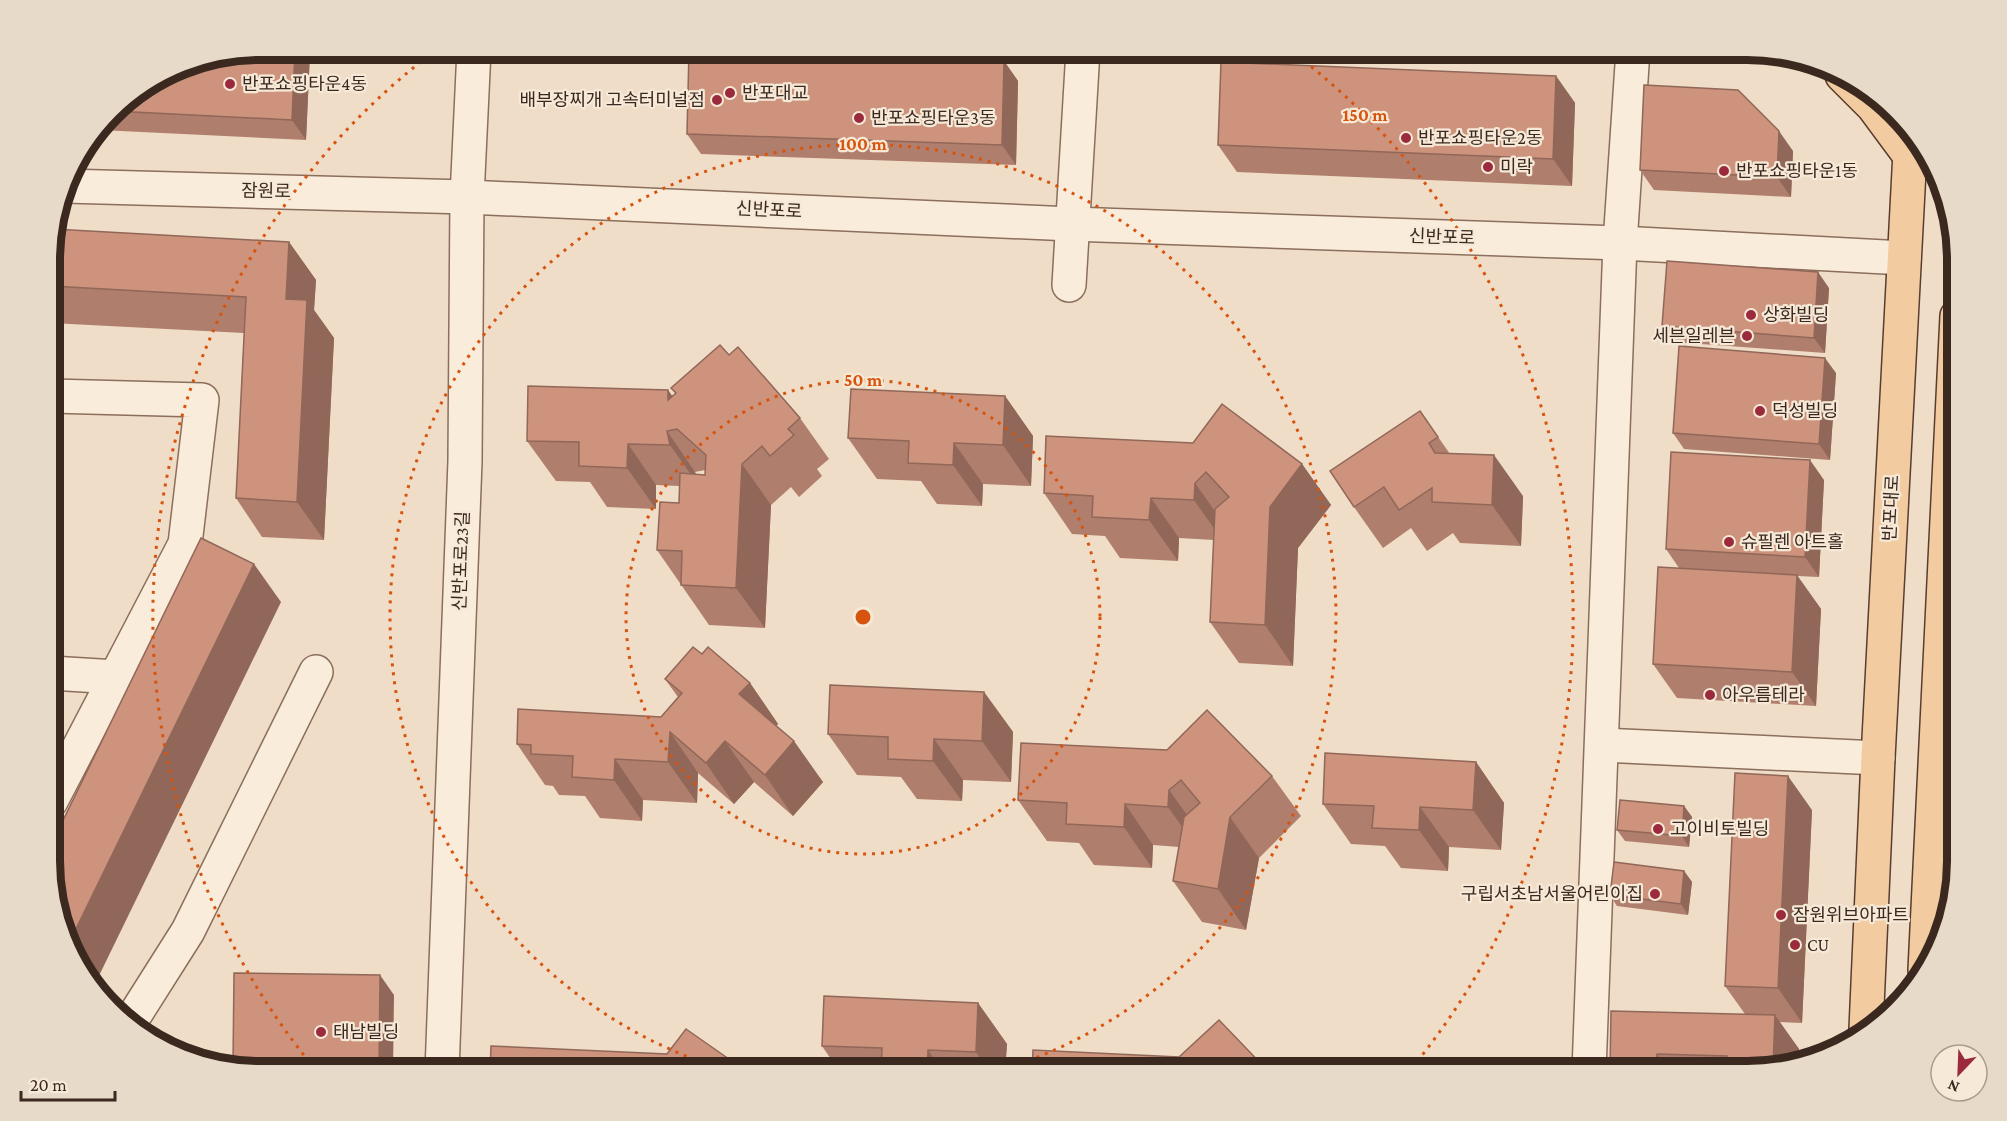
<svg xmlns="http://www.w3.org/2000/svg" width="2007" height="1121" viewBox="0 0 2007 1121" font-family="'Crimson Pro','Noto Sans KR',serif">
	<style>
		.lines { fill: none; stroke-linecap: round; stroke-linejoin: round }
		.minor-casing { stroke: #8b6e5c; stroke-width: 36 }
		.major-casing { stroke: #593d30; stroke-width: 36 }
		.minor { stroke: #f9ecdb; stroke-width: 33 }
		.major { stroke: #f2cca0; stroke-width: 33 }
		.wall { fill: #b07e6c; fill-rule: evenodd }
		.shaded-wall { fill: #906758 }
		.building { fill: #cd937d; stroke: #906758; stroke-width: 1.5 }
		.ring { fill: none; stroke: #d7540e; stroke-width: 3; stroke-dasharray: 3 6 }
		.poi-dot { fill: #9b2b3c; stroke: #f6e9d7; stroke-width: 2 }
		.labels { text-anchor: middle; stroke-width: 4.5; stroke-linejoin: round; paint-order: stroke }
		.poi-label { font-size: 18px; fill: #3b2920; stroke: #f6e9d7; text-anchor: start }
		.street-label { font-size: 18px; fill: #3b2920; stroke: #f6e9d7 }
		.rim { fill: none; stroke: #3b2920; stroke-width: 8 }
		.centre { fill: #d7540e; stroke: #f6e9d7; stroke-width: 3 }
		.ring-label { font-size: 18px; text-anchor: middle; font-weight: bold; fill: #d7540e; stroke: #f6e9d7; stroke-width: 4.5; stroke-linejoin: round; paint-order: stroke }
	</style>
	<rect width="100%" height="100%" fill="#efddc7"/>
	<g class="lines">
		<g class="minor-casing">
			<g id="minor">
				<path d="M65,186L467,197L1071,224L1620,243L1904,258"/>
				<path d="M1069,285L1083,50"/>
				<path d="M51,396L202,400L185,544L51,801"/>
				<path d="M51,673L116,677"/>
				<path d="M1602,745L1878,758"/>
				<path d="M131,1021L188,931L316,672"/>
				<path d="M442,1071L465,461L467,197L474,50"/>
				<path d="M1589,1071L1620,243L1633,50"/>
			</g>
		</g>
		<g class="major-casing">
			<g id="major">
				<path d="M1842,75L1873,106L1910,156"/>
				<path d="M1925,970L1957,316"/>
				<path d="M1866,1029L1878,758L1911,133"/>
			</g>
		</g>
		<use href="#minor" class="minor"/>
		<use href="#major" class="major"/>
	</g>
	<g class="wall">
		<path d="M310,53L306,140L100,130L121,102Z"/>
		<path d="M1004,61L1018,81L1016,165L701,154L687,134Z"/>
		<path d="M1556,76L1575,103L1572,186L1237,172L1218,145Z"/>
		<path d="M1793,151L1791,197L1654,190L1640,170Z"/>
		<path d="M51,233L289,242L316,280L314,310L334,338L324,540L262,537L236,498L244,333L51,323Z"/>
		<path d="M1829,288L1825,353L1673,342L1662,326Z"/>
		<path d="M729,355L800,418L829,459L817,469L822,476L799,497L791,487L771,505L765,628L709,625L657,550L679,503V486L656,485V509L607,507L590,482L556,481L527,441L668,390L672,396L676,394L671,388ZM705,470V475L696,474L695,472Z"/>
		<path d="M1836,373L1830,460L1684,449L1673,433Z"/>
		<path d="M1005,396L1033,436L1031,486L983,484L982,506L937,504L921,481L877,479L848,438Z"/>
		<path d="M1420,411L1450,454L1523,496L1521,546L1460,543L1453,533L1427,551L1411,528L1383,548L1354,507Z"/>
		<path d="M1046,436L1302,464L1331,505L1298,548L1293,666L1239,663L1210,622L1214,540L1179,538L1178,561L1120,558L1105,536L1072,534L1044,493Z"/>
		<path d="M1824,480L1819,577L1797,576L1821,609L1816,706L1677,698L1653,664L1679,568L1666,549Z"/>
		<path d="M702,654L750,683L778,724L776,726L823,782L793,816L754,782L734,804L698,773L697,803L643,800L642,821L600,818L585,796L559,795L553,786L545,785L517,744L661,717L678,697L665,679Z"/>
		<path d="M984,692L1013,732L1011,782L963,780L962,801L917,799L901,777L857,775L828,734Z"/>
		<path d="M1167,750L1272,776L1301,816L1259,858L1246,930L1202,922L1173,881L1179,847L1153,845L1152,868L1094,865L1079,843L1047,841L1018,800Z"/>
		<path d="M1476,762L1504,803L1501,850L1449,847L1448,871L1401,868L1385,846L1351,844L1323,804Z"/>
		<path d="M1684,806L1692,817L1689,847L1625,841L1617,830Z"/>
		<path d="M1812,810L1802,1023L1779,1022L1799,1049L1798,1060L1760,1071H1610L1745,1014L1725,986Z"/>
		<path d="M1684,871L1692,882L1688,915L1617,906L1610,895Z"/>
		<path d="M978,1003L1007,1044L1005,1071H839L822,1046Z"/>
	</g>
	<g class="shaded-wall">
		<path d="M295,50H308L310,53L306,140L292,120Z"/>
		<path d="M1004,61L1018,81L1016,165L1002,145Z"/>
		<path d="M1556,76L1575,103L1572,186L1553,159Z"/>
		<path d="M1779,131L1793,151L1791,197L1777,177Z"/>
		<path d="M289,242L316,280L314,310L334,338L324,540L297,502L286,299Z"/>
		<path d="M1818,272L1829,288L1825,353L1814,338Z"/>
		<path d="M1825,358L1836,373L1830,460L1819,444Z"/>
		<path d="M668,390L696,431L668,400Z"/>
		<path d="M1005,396L1033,436L1031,486L1003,445Z"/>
		<path d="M667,431L695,472L699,486L670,445Z"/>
		<path d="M954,443L983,484L982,506L953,465Z"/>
		<path d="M628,444L656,485V509L627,468Z"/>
		<path d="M1494,455L1523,496L1521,546L1492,505Z"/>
		<path d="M1810,460L1824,480L1819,577L1805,557Z"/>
		<path d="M742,464L771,505L765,628L736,588Z"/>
		<path d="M1302,464L1331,505L1298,548L1293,666L1265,625L1270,507Z"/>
		<path d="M1195,483L1224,524L1223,541L1194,500Z"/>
		<path d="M1151,498L1179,538L1178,561L1149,520Z"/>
		<path d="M254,564L281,602L94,986L85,978L71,939Z"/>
		<path d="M1797,575L1821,609L1816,706L1792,672Z"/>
		<path d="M750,683L778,724L768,735L739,694Z"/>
		<path d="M984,692L1013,732L1011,782L982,741Z"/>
		<path d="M670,732L698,773L697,803L668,762Z"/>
		<path d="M934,739L963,780L962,801L933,761Z"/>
		<path d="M725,741L754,782L734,804L706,763Z"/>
		<path d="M794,741L823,782L793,816L765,775Z"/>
		<path d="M615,759L643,800L642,821L614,780Z"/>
		<path d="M1476,762L1504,803L1501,850L1473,810Z"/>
		<path d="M1788,776L1812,810L1802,1023L1778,988Z"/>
		<path d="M1169,790L1198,830L1197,848L1168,807Z"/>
		<path d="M1125,804L1153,845L1152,868L1124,827Z"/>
		<path d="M1684,806L1692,817L1689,847L1682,836Z"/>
		<path d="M1420,807L1449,847L1448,871L1419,830Z"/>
		<path d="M1230,817L1259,858L1246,930L1218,889Z"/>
		<path d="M1684,871L1692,882L1688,915L1681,904Z"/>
		<path d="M380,975L394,995L393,1071H379Z"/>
		<path d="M978,1003L1007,1044L1005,1071H989L976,1052Z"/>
		<path d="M1775,1015L1799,1049L1798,1060L1773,1067Z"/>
		<path d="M928,1050L942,1071H927Z"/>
		<path d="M1657,1054L1669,1071H1657Z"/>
	</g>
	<g class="building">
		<path d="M260,50H295L292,120L114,111L121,102L180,65Z"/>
		<path d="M689,50L1004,61L1002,145L687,134Z"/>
		<path d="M1221,62L1556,76L1553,159L1218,145Z"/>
		<path d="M1644,85L1738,90L1779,131L1777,177L1640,170Z"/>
		<path d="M53,229L289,242L286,299L307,300L297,502L236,498L246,297L51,286V233Z"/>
		<path d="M1667,261L1818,272L1814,338L1662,326Z"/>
		<path d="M720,345L729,355L738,347L800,418L788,429L794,435L770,456L762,446L742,464L736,588L681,585L682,551L657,550L660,502L679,503L680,473L705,475L706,455L677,429L667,431L670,445L628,444L627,468L579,466V442L527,441L528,386L668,390V400L676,393L671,388Z"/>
		<path d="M1679,346L1825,358L1819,444L1673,433Z"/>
		<path d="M851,389L1005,396L1003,445L954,443L953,465L908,463L909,441L848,438Z"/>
		<path d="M1222,404L1302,464L1270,507L1265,625L1210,622L1215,509L1229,497L1206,472L1195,483L1194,500L1151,498L1149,520L1092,517L1093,496L1044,493L1046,436L1193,443Z"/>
		<path d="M1420,411L1438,437L1429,443L1435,453L1494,455L1492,505L1432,502V488L1399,510L1384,487L1354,507L1330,471Z"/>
		<path d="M1671,452L1810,460L1805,557L1666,549Z"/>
		<path d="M201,538L254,564L71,939L51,888V845Z"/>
		<path d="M1658,567L1797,575L1792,672L1653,664Z"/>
		<path d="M693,647L702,654L708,647L750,683L739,694L794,741L765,775L725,741L706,763L670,732L668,762L615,759L614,780L572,777L573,756L531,754V745L517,744L518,709L661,717L682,693L665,679Z"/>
		<path d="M830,685L984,692L982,741L934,739L933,761L888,759V737L828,734Z"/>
		<path d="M1207,710L1272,776L1230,817L1218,889L1173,881L1184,817L1200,803L1181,780L1169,790L1168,807L1125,804L1124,827L1066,824L1067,803L1018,800L1021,743L1167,750Z"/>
		<path d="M1325,753L1476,762L1473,810L1420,807L1419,830L1372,828L1374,806L1323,804Z"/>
		<path d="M1735,773L1788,776L1778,988L1725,986Z"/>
		<path d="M1620,800L1684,806L1682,836L1617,830Z"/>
		<path d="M1614,862L1684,871L1681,904L1610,895Z"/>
		<path d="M234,973L380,975L379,1071H260L233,1064Z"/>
		<path d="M824,996L978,1003L976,1052L928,1050L927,1071L881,1070L882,1048L822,1046Z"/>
		<path d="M1611,1011L1775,1015L1773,1067L1760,1071H1727V1056L1657,1054V1071H1610Z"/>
		<path d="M1219,1020L1268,1071H1032L1033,1050L1179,1057Z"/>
		<path d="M686,1029L746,1071H490L491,1046L667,1054Z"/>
	</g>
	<g class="ring">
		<circle cx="863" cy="617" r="237"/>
		<path d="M729 1071A473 473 0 1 1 997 1071"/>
		<path d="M315 1069A710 710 0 0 1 436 50M1290 50A710 710 0 0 1 1411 1069"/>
	</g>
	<g class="poi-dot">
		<circle cx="230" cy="84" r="6"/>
		<circle cx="730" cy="93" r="6"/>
		<circle cx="717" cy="100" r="6"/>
		<circle cx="859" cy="118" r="6"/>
		<circle cx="1406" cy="138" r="6"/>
		<circle cx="1488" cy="167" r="6"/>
		<circle cx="1724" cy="171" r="6"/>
		<circle cx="1751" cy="315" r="6"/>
		<circle cx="1747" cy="336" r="6"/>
		<circle cx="1760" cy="411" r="6"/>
		<circle cx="1729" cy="542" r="6"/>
		<circle cx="1710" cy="695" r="6"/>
		<circle cx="1658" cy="829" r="6"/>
		<circle cx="1655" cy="894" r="6"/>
		<circle cx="1781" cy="915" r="6"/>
		<circle cx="1795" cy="945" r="6"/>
		<circle cx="321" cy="1032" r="6"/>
	</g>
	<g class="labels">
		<g class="poi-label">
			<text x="242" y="90">반포쇼핑타운4동</text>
			<text x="742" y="99">반포대교</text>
			<text x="705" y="106" text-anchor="end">배부장찌개 고속터미널점</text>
			<text x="871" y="124">반포쇼핑타운3동</text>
			<text x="1418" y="144">반포쇼핑타운2동</text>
			<text x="1500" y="173">미락</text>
			<text x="1736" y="177">반포쇼핑타운1동</text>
			<text x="1763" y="321">상화빌딩</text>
			<text x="1735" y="342" text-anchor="end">세븐일레븐</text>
			<text x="1772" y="417">덕성빌딩</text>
			<text x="1741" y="548">슈필렌 아트홀</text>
			<text x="1722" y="701">아우름테라</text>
			<text x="1670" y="835">고이비토빌딩</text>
			<text x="1643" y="900" text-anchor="end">구립서초남서울어린이집</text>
			<text x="1793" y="921">잠원위브아파트</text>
			<text x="1807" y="951">CU</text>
			<text x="333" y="1038">태남빌딩</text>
		</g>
		<g class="street-label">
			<text transform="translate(266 191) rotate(1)" y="6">잠원로</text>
			<text transform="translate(769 210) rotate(3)" y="6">신반포로</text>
			<text transform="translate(1442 237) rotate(2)" y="6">신반포로</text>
			<text transform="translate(1891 508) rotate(-87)" y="6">반포대로</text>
			<text transform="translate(461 561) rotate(-88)" y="6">신반포로23길</text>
		</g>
	</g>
	<path d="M0 0H2007V1121H0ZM260 60H1747A200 200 0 0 1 1947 260V861A200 200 0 0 1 1747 1061H260A200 200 0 0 1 60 861V260A200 200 0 0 1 260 60Z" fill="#e7dac8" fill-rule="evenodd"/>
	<path class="rim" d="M260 60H1747A200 200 0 0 1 1947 260V861A200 200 0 0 1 1747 1061H260A200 200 0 0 1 60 861V260A200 200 0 0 1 260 60Z"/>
	<circle cx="863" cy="617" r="9" class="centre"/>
	<g class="ring-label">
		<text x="1365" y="121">150 m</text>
		<text x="863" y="150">100 m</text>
		<text x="863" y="386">50 m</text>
	</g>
	<g transform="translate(1959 1073) rotate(203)"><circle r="28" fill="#f6e9d7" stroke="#ab9c8e" stroke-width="1.5"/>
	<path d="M0-4.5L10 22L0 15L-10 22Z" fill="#9b2b3c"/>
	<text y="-9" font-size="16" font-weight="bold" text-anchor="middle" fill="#3b2920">N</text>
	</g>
	<path d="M21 1091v9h94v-9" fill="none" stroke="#3b2920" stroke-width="3"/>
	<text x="30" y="1091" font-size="18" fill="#3b2920" stroke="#f6e9d7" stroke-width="4.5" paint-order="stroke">20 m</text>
</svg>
